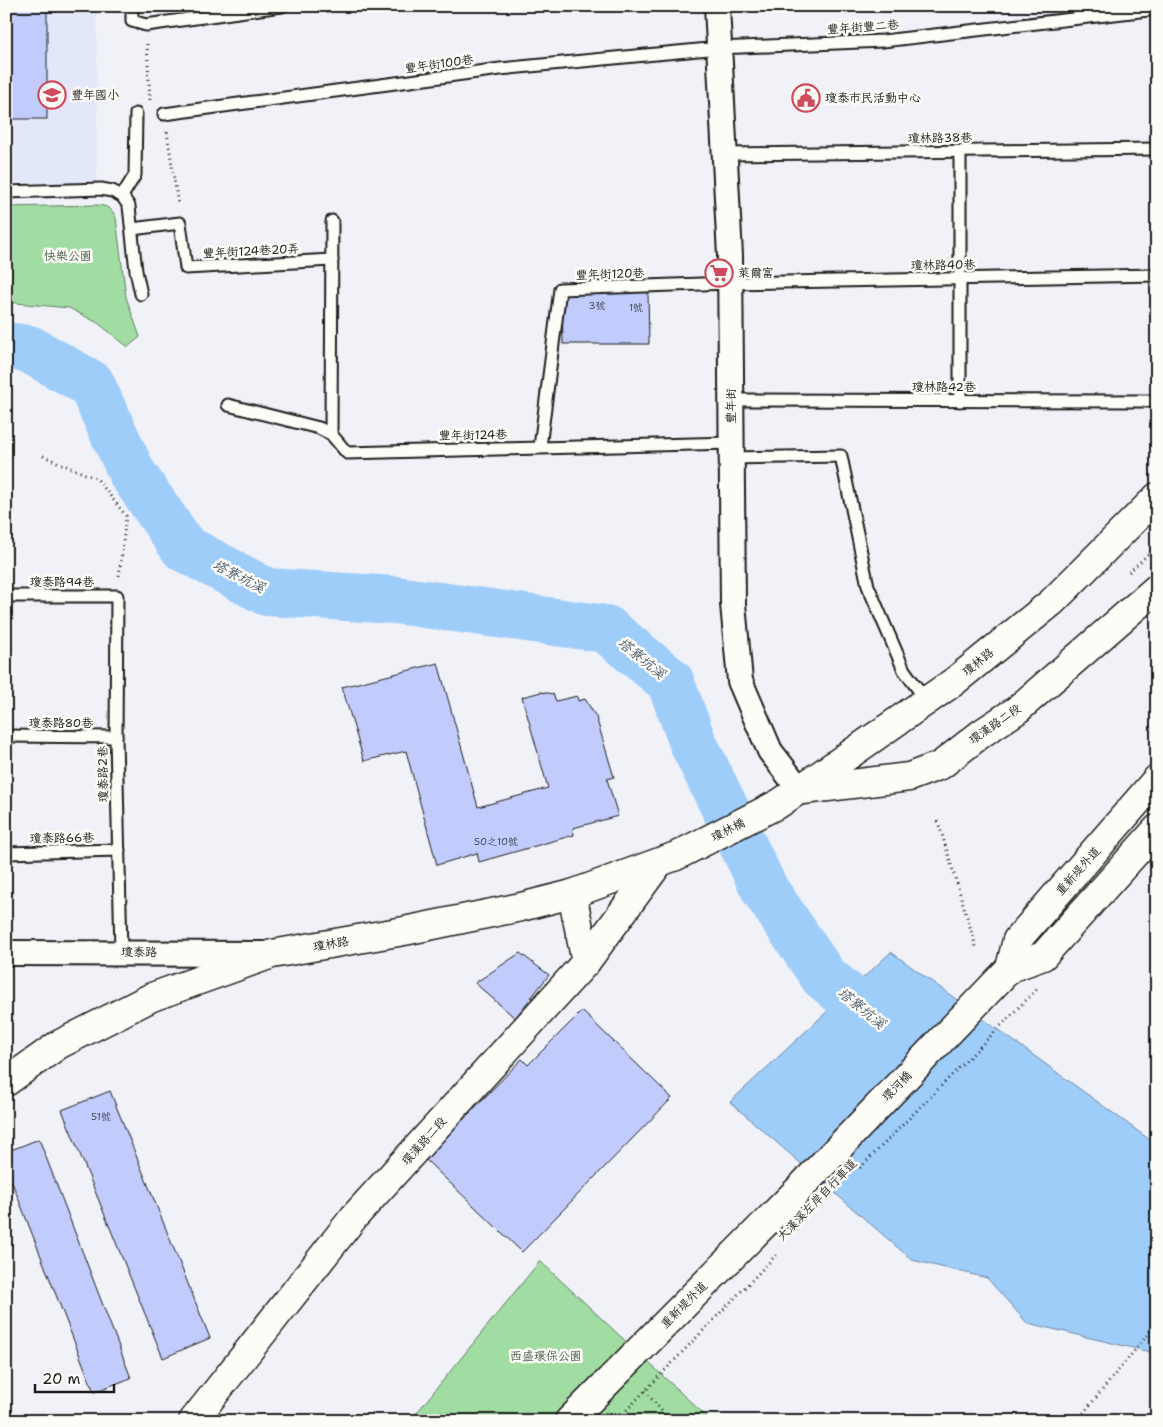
<svg xmlns="http://www.w3.org/2000/svg" width="1163" height="1427" viewBox="0 0 1163 1427" font-family="'Shantell Sans','LXGW WenKai TC',sans-serif">
	<style>
		.built { fill: #e3e7fa }
		.green { fill: #a1dda3; stroke: #5e7c60 }
		.water { fill: #9fcdfa; stroke: #6b86a1 }
		.lines { fill: none; stroke-linecap: round; stroke-linejoin: round }
		.river { stroke: #9fcdfa; stroke-width: 48 }
		.building { fill: #c1ccfd; stroke: #1c1c1c }
		.service-casing { stroke: #1c1c1c; stroke-width: 15 }
		.minor-casing { stroke: #1c1c1c; stroke-width: 28 }
		.tertiary-casing { stroke: #1c1c1c; stroke-width: 31 }
		.path { stroke: #1c1c1c; stroke-width: 3; stroke-dasharray: 1 4; stroke-linecap: butt }
		.service { stroke: #fdfcf7; stroke-width: 11 }
		.minor { stroke: #fdfcf7; stroke-width: 24 }
		.tertiary { stroke: #fdfcf7; stroke-width: 28 }
		.labels { text-anchor: middle; stroke-width: 5; stroke-linejoin: round; paint-order: stroke }
		.number-label { font-size: 10px; fill: #454854 }
		.street-label { font-size: 12px; fill: #1c1c1c; stroke: #fdfcf7 }
		.poi-label { font-size: 12px; fill: #1c1c1c; stroke: #fdfcf7; text-anchor: start }
		.park-label { font-size: 12px; fill: #4b604b; stroke: #fdfcf7 }
		.water-label { font-size: 14px; font-style: italic; fill: #4a5a6a; stroke: #fdfcf7 }
	</style>
	<rect width="100%" height="100%" fill="#f1f2f8"/>
	<filter id="ink" filterUnits="userSpaceOnUse"><feTurbulence type="fractalNoise" baseFrequency=".02" numOctaves="2"/><feDisplacementMap in="SourceGraphic" scale="10" xChannelSelector="R" yChannelSelector="G"/><feConvolveMatrix kernelMatrix="1 2 1 2 8 2 1 2 1" color-interpolation-filters="sRGB"/></filter>
	<g filter="url(#ink)">
		<rect class="built" x="6" y="6" width="91" height="177"/>
		<g class="green">
			<path d="M97,205C107,206 112,208 116,218L126,297L140,337L128,347L98,323L69,308L6,302V207Z"/>
			<path d="M540,1261L711,1421H410Z"/>
		</g>
		<path class="water" d="M891,952L1157,1145V1356L1150,1352L1027,1323L987,1278L912,1260L730,1102Z"/>
		<g class="lines">
			<path class="river" d="M6,346L29,349L91,384L132,473L184,548L267,592L396,600L606,629L670,681L693,743L765,890L824,977L896,1036"/>
		</g>
		<g class="building">
			<rect x="6" y="6" width="41" height="113"/>
			<path d="M648,292L649,344H563L562,293Z"/>
			<path d="M438,663L478,807L548,788L522,697L541,692L553,694L556,701L577,696L578,701L585,699L596,717L614,777L607,779L618,816L573,828L574,835L479,862L477,853L437,865L406,751L364,761L342,687Z"/>
			<path d="M520,953L549,975L515,1018L475,983Z"/>
			<path d="M582,1011L672,1098L522,1252L425,1159L522,1059L528,1065Z"/>
			<path d="M110,1091L210,1338L163,1358L62,1110Z"/>
			<path d="M39,1139L131,1378L94,1392L6,1167V1152Z"/>
		</g>
		<g class="lines">
			<g class="service-casing">
				<g id="service">
					<path d="M132,6V21L146,25L282,6"/>
					<path d="M164,114L500,69L719,48L883,41L1157,9"/>
					<path d="M724,154L1157,149"/>
					<path d="M6,192L101,189L112,191L122,196L129,206L136,271L141,294"/>
					<path d="M122,196L135,175L136,114"/>
					<path d="M132,229L180,223L186,268L332,260"/>
					<path d="M731,400L1157,401"/>
					<path d="M960,401V152"/>
					<path d="M228,405L319,428L331,434L347,453L731,443"/>
					<path d="M331,434L332,221"/>
					<path d="M540,447L560,289L730,283L1157,275"/>
					<path d="M732,458L841,456L868,586L904,670L926,700"/>
					<path d="M6,596H117L116,737L121,952"/>
					<path d="M6,736L116,737"/>
					<path d="M6,853L119,850"/>
				</g>
			</g>
			<g class="minor-casing">
				<g id="minor">
					<path d="M717,6L730,256L733,604L740,681L770,751L800,790"/>
					<path d="M6,953L266,954"/>
				</g>
			</g>
			<g class="tertiary-casing">
				<g id="tertiary">
					<path d="M803,790L909,777L941,765L982,733L1017,710L1157,588"/>
					<path d="M572,894L586,962"/>
					<path d="M1010,968L1017,940L1157,779"/>
					<path d="M6,1082L58,1045L152,997L272,954L404,931L521,907L572,894L676,856L780,803L955,681L1052,602L1157,497"/>
					<path d="M193,1421L354,1217L586,962L658,864"/>
					<path d="M569,1421L799,1189L1010,968L1043,956L1157,829"/>
				</g>
			</g>
			<g class="path">
				<path d="M147,44L150,100"/>
				<path d="M167,132L178,205"/>
				<path d="M43,456L97,479L126,516L119,577"/>
				<path d="M1129,572L1157,546"/>
				<path d="M938,821L977,950"/>
				<path d="M860,1168L1038,988"/>
				<path d="M645,1391L670,1421"/>
				<path d="M336,1421L343,1414"/>
				<path d="M616,1421L779,1252"/>
				<path d="M1077,1421L1157,1323"/>
			</g>
			<use href="#service" class="service"/>
			<use href="#minor" class="minor"/>
			<use href="#tertiary" class="tertiary"/>
		</g>
	</g>
	<defs>
		<g id="school-ring" transform="scale(1.4375)"><circle r="9.5" fill="#fdfcf7" stroke="#d1495b" stroke-width="1.5"/><path d="M0-5L7-2L0 1L-7-2ZM-4 1L0 2.5L4 1V4Q0 6-4 4Z" fill="#d1495b"/></g>
		<g id="civic-ring" transform="scale(1.4375)"><circle r="9.5" fill="#fdfcf7" stroke="#d1495b" stroke-width="1.5"/><path d="M-.6-6.5H3V-4.5H.6V-3L4-1V1h2V6H-6V1h2V-1L-.6-3ZM-1.2 2.5V6h2.4V2.5Z" fill="#d1495b"/></g>
		<g id="supermarket-ring" transform="scale(1.4375)"><circle r="9.5" fill="#fdfcf7" stroke="#d1495b" stroke-width="1.5"/><path d="M-6-5.5h2.5l.6 2H6L4.5 2H-2.5L-4.4-4H-6ZM-1.5 3.2a1.3 1.3 0 1 0 .1 0ZM3 3.2a1.3 1.3 0 1 0 .1 0Z" fill="#d1495b"/></g>
	</defs>
	<g fill-rule="evenodd">
		<use href="#school-ring" x="52" y="95"/>
		<use href="#civic-ring" x="806" y="98"/>
		<use href="#supermarket-ring" x="719" y="273"/>
	</g>
	<g class="labels">
		<g class="number-label">
			<text x="597" y="309">3號</text>
			<text x="636" y="311">1號</text>
			<text x="496" y="845">50之10號</text>
			<text x="101" y="1120">51號</text>
		</g>
		<g class="street-label">
			<text transform="translate(863 27) rotate(-4)" y="4">豐年街豐二巷</text>
			<text transform="translate(439 64) rotate(-8)" y="4">豐年街100巷</text>
			<text transform="translate(940 138) rotate(-1)" y="4">瓊林路38巷</text>
			<text transform="translate(251 251) rotate(-3)" y="4">豐年街124巷20弄</text>
			<text transform="translate(943 265) rotate(-1)" y="4">瓊林路40巷</text>
			<text transform="translate(610 274) rotate(-2)" y="4">豐年街120巷</text>
			<text x="944" y="391">瓊林路42巷</text>
			<text transform="translate(731 406) rotate(-90)" y="4">豐年街</text>
			<text transform="translate(473 435) rotate(-1)" y="4">豐年街124巷</text>
			<text x="62" y="586">瓊泰路94巷</text>
			<text transform="translate(978 662) rotate(-39)" y="4">瓊林路</text>
			<text x="61" y="727">瓊泰路80巷</text>
			<text transform="translate(995 724) rotate(-35)" y="4">環漢路二段</text>
			<text transform="translate(103 774) rotate(-91)" y="4">瓊泰路2巷</text>
			<text transform="translate(728 830) rotate(-27)" y="4">瓊林橋</text>
			<text transform="translate(62 838) rotate(-1)" y="4">瓊泰路66巷</text>
			<text transform="translate(1078 871) rotate(-48)" y="4">重新堤外道</text>
			<text transform="translate(331 944) rotate(-10)" y="4">瓊林路</text>
			<text transform="translate(139 952) rotate(1)" y="4">瓊泰路</text>
			<text transform="translate(897 1086) rotate(-46)" y="4">環河橋</text>
			<text transform="translate(424 1141) rotate(-48)" y="4">環漢路二段</text>
			<text transform="translate(817 1200) rotate(-46)" y="4">大漢溪左岸自行車道</text>
			<text transform="translate(684 1305) rotate(-45)" y="4">重新堤外道</text>
		</g>
		<g class="poi-label">
			<text x="71" y="99">豐年國小</text>
			<text x="825" y="102">瓊泰市民活動中心</text>
			<text x="738" y="277">萊爾富</text>
		</g>
		<g class="park-label">
			<text x="68" y="260">快樂公園</text>
			<text x="546" y="1360">西盛環保公園</text>
		</g>
		<g class="water-label">
			<text transform="translate(239 576) rotate(27)" y="5">塔寮坑溪</text>
			<text transform="translate(642 658) rotate(39)" y="5">塔寮坑溪</text>
			<text transform="translate(862 1008) rotate(39)" y="5">塔寮坑溪</text>
		</g>
	</g>
	<rect width="1163" height="1427" fill="none" stroke="#fdfcf7" stroke-width="25"/>
	<rect x="12" y="12" width="1138" height="1402" fill="none" stroke="#1c1c1c" stroke-width="2" filter="url(#ink)"/>
	<path d="M35 1384v8h79v-8" fill="none" stroke="#1c1c1c" stroke-width="2.5"/>
	<text x="42" y="1384" font-size="15" fill="#1c1c1c" stroke="#fdfcf7" stroke-width="4" paint-order="stroke">20 m</text>
</svg>
